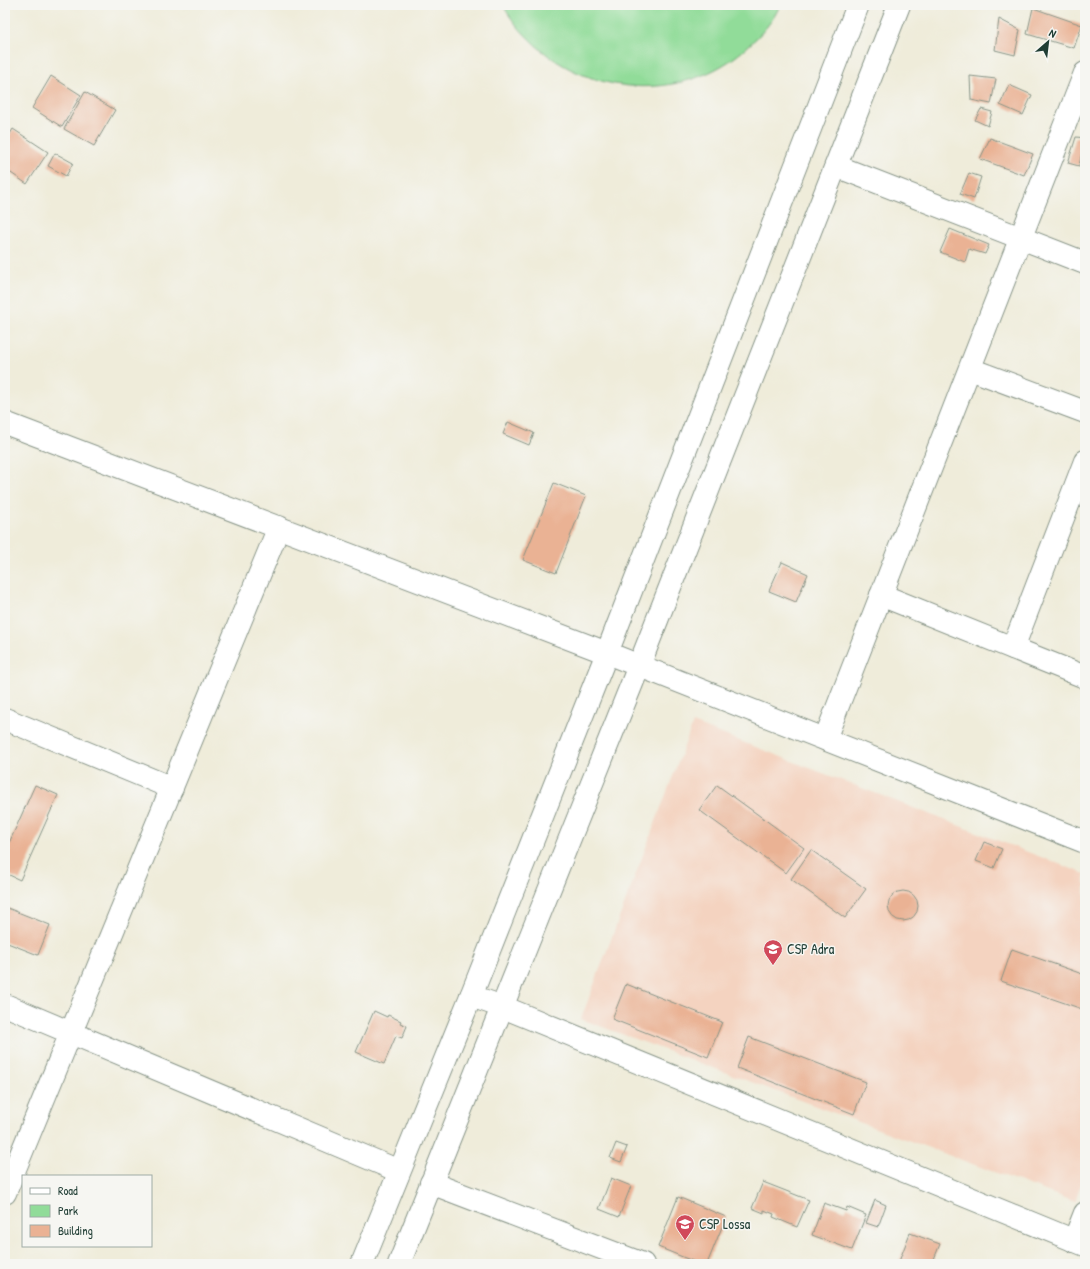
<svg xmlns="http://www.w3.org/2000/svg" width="1090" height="1269" viewBox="0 0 1090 1269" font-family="'Patrick Hand',sans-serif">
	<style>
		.built { fill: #f4d3c0 }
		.green { fill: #91dc99; stroke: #588c66 }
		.building { fill: #eab294 }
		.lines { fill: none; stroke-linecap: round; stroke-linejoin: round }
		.minor-casing { stroke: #879487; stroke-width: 24 }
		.secondary-casing { stroke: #879487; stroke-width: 24 }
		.minor { stroke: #fff; stroke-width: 22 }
		.secondary { stroke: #fff; stroke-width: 22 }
		.labels { text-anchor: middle; stroke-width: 3; stroke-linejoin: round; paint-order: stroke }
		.poi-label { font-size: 14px; fill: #1f3d34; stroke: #f6f6f2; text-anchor: start }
	</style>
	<rect width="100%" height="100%" fill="#f6f6f2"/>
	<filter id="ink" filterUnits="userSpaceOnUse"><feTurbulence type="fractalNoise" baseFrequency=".025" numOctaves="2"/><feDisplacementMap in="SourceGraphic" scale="8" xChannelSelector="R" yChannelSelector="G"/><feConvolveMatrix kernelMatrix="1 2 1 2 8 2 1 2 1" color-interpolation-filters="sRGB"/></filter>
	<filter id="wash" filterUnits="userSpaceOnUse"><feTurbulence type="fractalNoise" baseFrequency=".012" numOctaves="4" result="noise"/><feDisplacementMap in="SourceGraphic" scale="16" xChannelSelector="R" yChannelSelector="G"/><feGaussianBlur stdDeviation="0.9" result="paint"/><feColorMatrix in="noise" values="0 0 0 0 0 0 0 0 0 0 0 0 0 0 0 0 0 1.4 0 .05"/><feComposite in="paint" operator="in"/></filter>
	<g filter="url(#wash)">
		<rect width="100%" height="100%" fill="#efecda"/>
		<path class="built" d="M693,723L1085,874V1173L1075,1202L581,1019Z"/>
		<path class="green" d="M503,5H780C773,23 758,37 744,50C686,100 598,98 540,49C526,37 512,22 503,5Z"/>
		<g id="blocks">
			<g class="building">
				<path d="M1033,8L1082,25L1074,48L1027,34Z"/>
				<path d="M999,19L1020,30L1015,55L995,50Z"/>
				<path d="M51,76L81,95L62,127L32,108Z"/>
				<path d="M970,76L996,79L991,104L971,100Z"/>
				<path d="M1009,85L1032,95L1023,115L1000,105Z"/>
				<path d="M85,92L115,110L94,146L64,129Z"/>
				<path d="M981,109L992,112L988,126L975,120Z"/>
				<path d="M13,129L48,152L27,184L5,169V142Z"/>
				<path d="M1076,137L1085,138L1079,166L1068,163Z"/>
				<path d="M990,138L1033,154L1024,175L980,159Z"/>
				<path d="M55,153L73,163L66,176L48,166Z"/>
				<path d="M969,173L981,177L974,199L960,194Z"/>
				<path d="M950,229L989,245L985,254L969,249L965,262L940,252Z"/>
				<path d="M508,422L534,433L529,445L503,434Z"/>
				<path d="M554,483L586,496L556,573L523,560Z"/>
				<path d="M782,562L808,574L796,602L769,591Z"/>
				<path d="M35,785L58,795L20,880L5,873V852Z"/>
				<path d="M717,785L804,848L786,873L699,810Z"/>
				<path d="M984,842L1002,849L994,868L976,861Z"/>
				<path d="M811,850L866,889L845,918L791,879Z"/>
				<circle cx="903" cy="906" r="15"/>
				<path d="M5,907L50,925L38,955L5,942Z"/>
				<path d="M1012,949L1085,975V1010L1001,981Z"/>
				<path d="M626,984L722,1022L708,1057L612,1019Z"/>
				<path d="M374,1011L387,1017L388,1015L401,1021L400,1023L407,1026L402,1038L396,1036L384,1064L356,1052Z"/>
				<path d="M749,1037L866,1082L854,1114L737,1068Z"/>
				<path d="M616,1143L627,1147L621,1162L610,1158Z"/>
				<path d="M611,1178L631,1186L619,1217L599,1209Z"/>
				<path d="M763,1182L809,1200L797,1227L773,1217L774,1214L764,1210V1213L752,1208Z"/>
				<path d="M678,1197L726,1217L707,1264H700L658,1247Z"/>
				<path d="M875,1200L886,1205L878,1227L866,1223Z"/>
				<path d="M824,1203L846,1211L847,1207L866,1215L852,1250L812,1235Z"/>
				<path d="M910,1233L940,1244L932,1264H898Z"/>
			</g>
		</g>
	</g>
	<g filter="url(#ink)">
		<use href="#blocks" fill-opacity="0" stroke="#879487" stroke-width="1"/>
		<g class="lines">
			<g class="minor-casing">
				<g id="minor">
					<path d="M836,166L1085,263"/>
					<path d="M970,369L1085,412"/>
					<path d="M5,423L607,653L1085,842"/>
					<path d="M881,595L1085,677"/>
					<path d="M1013,648L1085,461"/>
					<path d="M5,719L172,788"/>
					<path d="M825,739L1085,73"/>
					<path d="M471,996L503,1007L1085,1245"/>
					<path d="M5,1005L399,1171"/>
					<path d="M431,1183L643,1264"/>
					<path d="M5,1193L279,527"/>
					<path d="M1074,1241L1085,1213"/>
				</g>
			</g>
			<g class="secondary-casing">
				<g id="secondary">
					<path d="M362,1264L471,996L607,653L858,5"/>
					<path d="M399,1264L639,666L899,5"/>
				</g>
			</g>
			<use href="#minor" class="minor"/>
			<use href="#secondary" class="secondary"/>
		</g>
	</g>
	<defs>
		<g id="school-pin" transform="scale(1)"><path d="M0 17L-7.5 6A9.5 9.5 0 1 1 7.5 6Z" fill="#d1495b" stroke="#f6f6f2"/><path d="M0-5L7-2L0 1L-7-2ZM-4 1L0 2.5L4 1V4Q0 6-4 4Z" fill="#fff"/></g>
	</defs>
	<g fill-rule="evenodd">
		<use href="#school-pin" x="773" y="949"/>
		<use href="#school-pin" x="685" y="1224"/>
	</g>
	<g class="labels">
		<g class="poi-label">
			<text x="787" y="954">CSP Adra</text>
			<text x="699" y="1229">CSP Lossa</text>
		</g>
	</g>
	<rect width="1090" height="1269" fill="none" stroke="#f6f6f2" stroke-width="20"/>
	<rect x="22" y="1175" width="130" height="72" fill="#f6f6f2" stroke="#a0aca6"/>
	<rect x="30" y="1188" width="20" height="6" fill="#ffffff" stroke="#a0aca6"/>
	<text x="58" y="1195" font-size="12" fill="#1f3d34">Road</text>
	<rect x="30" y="1205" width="20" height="12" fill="#91dc99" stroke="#a0aca6"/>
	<text x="58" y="1215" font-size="12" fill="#1f3d34">Park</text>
	<rect x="30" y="1225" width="20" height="12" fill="#eab294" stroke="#a0aca6"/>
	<text x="58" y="1235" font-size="12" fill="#1f3d34">Building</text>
	<g transform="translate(1048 42) rotate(28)" stroke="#f6f6f2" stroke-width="3" paint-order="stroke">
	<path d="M0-3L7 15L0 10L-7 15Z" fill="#1f3d34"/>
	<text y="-6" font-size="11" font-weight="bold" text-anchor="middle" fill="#1f3d34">N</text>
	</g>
</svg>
